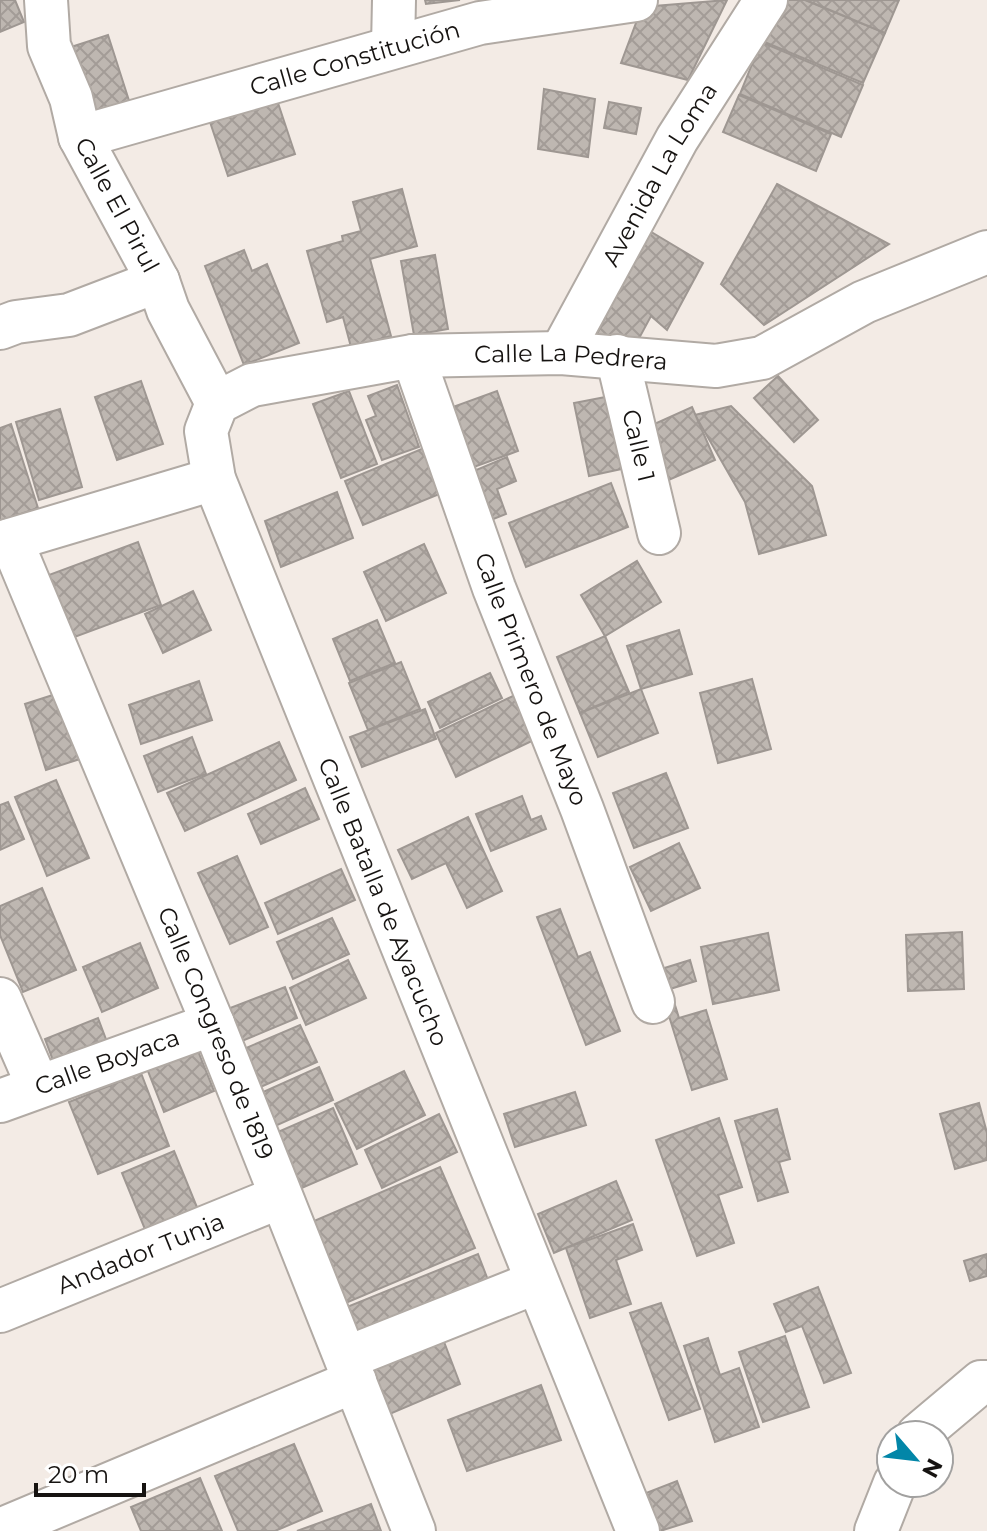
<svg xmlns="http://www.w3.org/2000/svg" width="987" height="1531" viewBox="0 0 987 1531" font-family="Montserrat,sans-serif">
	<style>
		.building { fill: url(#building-cross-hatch); stroke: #9e9792; stroke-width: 2 }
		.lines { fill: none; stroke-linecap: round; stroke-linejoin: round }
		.minor-casing { stroke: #b1aaa4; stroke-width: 46 }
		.minor { stroke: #fff; stroke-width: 42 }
		.labels { text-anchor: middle; stroke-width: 6; stroke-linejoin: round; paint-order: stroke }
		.street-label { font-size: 24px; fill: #161311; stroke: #fff }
	</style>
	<defs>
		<pattern id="building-cross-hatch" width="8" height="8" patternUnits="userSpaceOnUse" patternTransform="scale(2)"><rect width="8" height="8" fill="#beb7b1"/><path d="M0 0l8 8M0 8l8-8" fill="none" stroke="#a39c97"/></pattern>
	</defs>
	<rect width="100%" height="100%" fill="#f3ebe5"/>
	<g class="building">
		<path d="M0,0H15L24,22L0,32Z"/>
		<path d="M425,0H460L426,4Z"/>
		<path d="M727,0L688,80L621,63L642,7Z"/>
		<path d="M779,0H805L885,33L863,83L762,41Z"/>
		<path d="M806,0H899L885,33Z"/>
		<path d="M108,35L133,113L86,129L62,50Z"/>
		<path d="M761,42L863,85L841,137L740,94Z"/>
		<path d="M544,89L595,99L588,157L538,149Z"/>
		<path d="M274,91L295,154L228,176L207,113Z"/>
		<path d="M739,95L831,134L816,171L723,132Z"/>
		<path d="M609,102L641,108L636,134L604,128Z"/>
		<path d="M777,184L889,244L764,325L721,284Z"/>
		<path d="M402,189L417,246L370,259L391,336L351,347L343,317L327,322L307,251L343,241L342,236L361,231L353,202Z"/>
		<path d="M648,230L703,263L667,330L651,316L636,344L595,338Z"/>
		<path d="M244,250L252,271L267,264L299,343L244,365L205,266Z"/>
		<path d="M435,255L448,329L414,335L401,261Z"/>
		<path d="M778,376L818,420L794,442L754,398Z"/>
		<path d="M141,381L163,444L117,460L95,397Z"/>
		<path d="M397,385L419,447L382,460L366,420L376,416L368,396Z"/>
		<path d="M349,391L377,464L341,478L313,404Z"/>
		<path d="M497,391L518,451L460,472L439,412Z"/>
		<path d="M616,395L631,467L589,476L574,403Z"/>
		<path d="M731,406L812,486L826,535L759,554L745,502L695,415Z"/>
		<path d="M692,407L715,460L664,482L641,430Z"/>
		<path d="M60,409L82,487L39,500L16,422Z"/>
		<path d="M11,424L38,508L0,521V428Z"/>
		<path d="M424,448L442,493L363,525L345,481Z"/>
		<path d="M507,457L516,481L497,489L506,514L481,524L462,476Z"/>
		<path d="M611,483L628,527L526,567L509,523Z"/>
		<path d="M337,492L353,538L281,567L265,521Z"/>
		<path d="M138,542L161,605L61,642L38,579Z"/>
		<path d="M424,544L446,593L386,621L364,572Z"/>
		<path d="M637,561L661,602L605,636L581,595Z"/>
		<path d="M193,591L211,630L163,653L145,614Z"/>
		<path d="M377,620L395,663L350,681L333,639Z"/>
		<path d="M679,630L692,674L641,689L627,646Z"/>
		<path d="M605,636L629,692L580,713L557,657Z"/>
		<path d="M401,662L420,709L368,730L349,683Z"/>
		<path d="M490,673L502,698L440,728L428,702Z"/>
		<path d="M752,679L771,749L718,763L700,693Z"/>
		<path d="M199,681L212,720L141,744L129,705Z"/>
		<path d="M641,689L658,733L598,757L580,713Z"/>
		<path d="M62,692L83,758L46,770L25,704Z"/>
		<path d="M515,695L536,739L456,777L436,733Z"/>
		<path d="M425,709L436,739L362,767L350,737Z"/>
		<path d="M192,737L206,774L158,792L144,756Z"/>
		<path d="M279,742L296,780L185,831L167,793Z"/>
		<path d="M666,773L688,828L634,848L613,793Z"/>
		<path d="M56,780L89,858L47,876L15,797Z"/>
		<path d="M305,788L319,819L261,844L248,814Z"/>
		<path d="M522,796L531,820L541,816L546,829L491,851L476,814Z"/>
		<path d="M8,802L24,839L0,850V805Z"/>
		<path d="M468,817L502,891L467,908L446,863L412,879L398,850Z"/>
		<path d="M679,843L700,888L651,911L630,867Z"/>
		<path d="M237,856L268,927L230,944L198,873Z"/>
		<path d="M341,869L355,900L278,934L265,903Z"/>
		<path d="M42,888L76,970L23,992L0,935V906Z"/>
		<path d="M560,909L578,957L590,952L620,1031L586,1045L537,917Z"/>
		<path d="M332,918L349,954L293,979L277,942Z"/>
		<path d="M962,932L964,989L908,991L906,935Z"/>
		<path d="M768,933L779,990L713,1004L701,947Z"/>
		<path d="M140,943L158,988L102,1012L83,967Z"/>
		<path d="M348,960L366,998L306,1025L290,988Z"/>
		<path d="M690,960L696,981L670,989L679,1018L706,1010L727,1079L692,1090L655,971Z"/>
		<path d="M285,987L297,1018L230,1046L217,1013Z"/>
		<path d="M98,1018L110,1050L57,1071L45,1039Z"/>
		<path d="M300,1025L317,1062L249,1092L232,1054Z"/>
		<path d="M196,1046L214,1091L164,1112L146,1066Z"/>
		<path d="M319,1067L333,1100L264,1131L250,1098Z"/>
		<path d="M404,1071L425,1115L357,1149L335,1104Z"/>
		<path d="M141,1073L169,1146L98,1174L69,1102Z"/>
		<path d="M575,1092L586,1125L515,1147L504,1114Z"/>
		<path d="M979,1103L987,1133V1160L955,1169L940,1114Z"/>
		<path d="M333,1108L357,1164L288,1194L264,1138Z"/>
		<path d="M777,1109L790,1159L779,1162L788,1192L758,1201L735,1121Z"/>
		<path d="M439,1114L457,1152L382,1188L365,1150Z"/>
		<path d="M719,1118L742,1187L718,1195L734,1243L697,1256L656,1140Z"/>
		<path d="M174,1151L203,1222L151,1244L122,1173Z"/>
		<path d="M440,1167L475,1248L334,1308L300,1227Z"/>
		<path d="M616,1181L632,1220L554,1253L538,1214Z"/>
		<path d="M633,1224L642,1250L616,1260L631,1304L590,1318L566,1248Z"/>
		<path d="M478,1254L491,1288L355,1344L342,1309Z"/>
		<path d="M987,1254V1276L970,1281L964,1261Z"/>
		<path d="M818,1287L851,1373L824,1383L802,1326L786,1332L774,1304Z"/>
		<path d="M661,1303L700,1409L669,1420L630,1313Z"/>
		<path d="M438,1326L460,1384L385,1416L364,1357Z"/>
		<path d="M785,1336L809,1407L763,1422L739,1352Z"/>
		<path d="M708,1338L720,1375L739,1368L759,1427L715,1442L684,1346Z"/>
		<path d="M541,1385L561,1440L467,1471L448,1420Z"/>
		<path d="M294,1444L322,1511L275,1531H238L215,1476Z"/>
		<path d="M200,1478L222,1531H141L131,1507Z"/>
		<path d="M677,1481L692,1521L660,1531L646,1493Z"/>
		<path d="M371,1504L381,1531H297Z"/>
	</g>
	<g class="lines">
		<g class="minor-casing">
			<g id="minor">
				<path id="s1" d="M46,0L49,46L71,98L80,137L158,281L168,310L217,403"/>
				<path d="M393,47L394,0"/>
				<path id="s2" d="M80,137L480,23L636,0"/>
				<path d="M0,328L16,322L69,315L158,281"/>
				<path id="s3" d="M561,353L677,139L766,0"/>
				<path id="s4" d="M413,356L494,588L582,809L653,1002"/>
				<path id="s5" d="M617,356L659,533"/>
				<path id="s6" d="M11,540L213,1024L414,1531"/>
				<path d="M0,543L214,479"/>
				<path d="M0,999L38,1086"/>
				<path id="s7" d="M0,1101L213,1024"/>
				<path id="s8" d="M0,1311L280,1197"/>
				<path d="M346,1358L537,1282"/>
				<path d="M918,1435L981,1382H987"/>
				<path d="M0,1530L355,1381"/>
				<path id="s9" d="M638,1531L214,479L206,431L217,403L252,385L413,356L561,353L716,366L762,358L864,302L987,252"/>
				<path d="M876,1531L895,1483"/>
			</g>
		</g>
		<use href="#minor" class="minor"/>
	</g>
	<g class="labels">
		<g class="street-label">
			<text dy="8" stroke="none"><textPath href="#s2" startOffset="286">Calle Constitución</textPath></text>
			<text dy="8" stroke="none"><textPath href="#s3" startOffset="204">Avenida La Loma</textPath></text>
			<text dy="8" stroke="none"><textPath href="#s1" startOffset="220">Calle El Pirul</textPath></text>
			<text dy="8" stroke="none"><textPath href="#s9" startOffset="1574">Calle La Pedrera</textPath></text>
			<text dy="8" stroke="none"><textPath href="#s5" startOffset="92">Calle 1</textPath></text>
			<text dy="8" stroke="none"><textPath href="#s4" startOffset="344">Calle Primero de Mayo</textPath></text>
			<text transform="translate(383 902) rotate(68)" y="8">Calle Batalla de Ayacucho</text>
			<text dy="8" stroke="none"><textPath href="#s6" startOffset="534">Calle Congreso de 1819</textPath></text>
			<text dy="8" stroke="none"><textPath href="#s7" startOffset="114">Calle Boyaca</textPath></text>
			<text dy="8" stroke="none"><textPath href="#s8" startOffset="152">Andador Tunja</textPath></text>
		</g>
	</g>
	<g transform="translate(915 1459) rotate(118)"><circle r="38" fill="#ffffff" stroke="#a2a1a0" stroke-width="2"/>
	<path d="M0-6L14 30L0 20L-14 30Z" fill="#0286a8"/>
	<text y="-12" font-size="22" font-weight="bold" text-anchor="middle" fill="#161311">N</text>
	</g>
	<path d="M36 1483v12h108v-12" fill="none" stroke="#161311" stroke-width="4"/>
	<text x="48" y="1483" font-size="24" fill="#161311" stroke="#ffffff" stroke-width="6" paint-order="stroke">20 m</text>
</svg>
